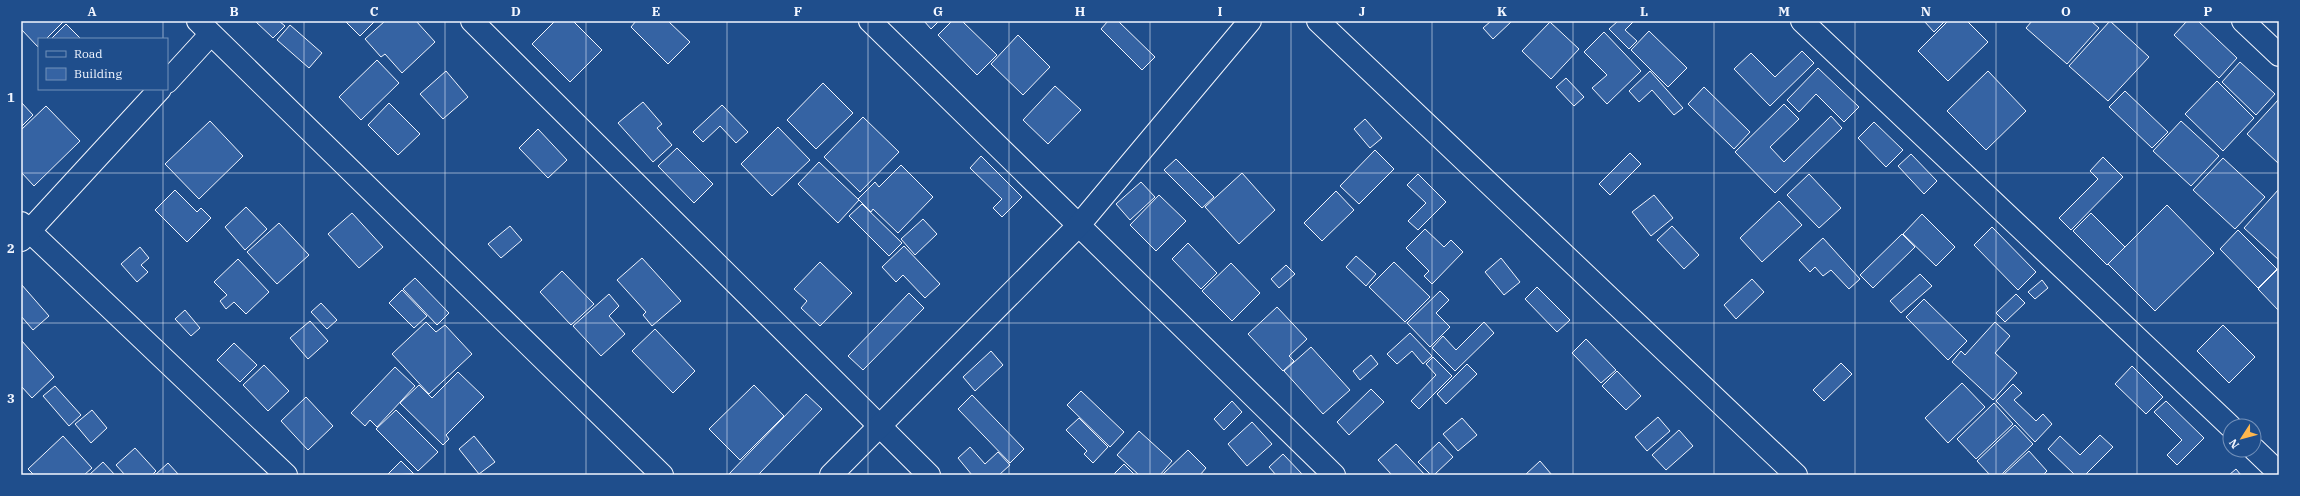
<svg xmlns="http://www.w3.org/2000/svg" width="2300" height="496" viewBox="0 0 2300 496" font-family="'IBM Plex Serif',serif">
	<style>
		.building { fill: #3563a3; stroke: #f2f6ff }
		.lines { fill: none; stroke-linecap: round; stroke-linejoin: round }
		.street-casing { stroke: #f2f6ff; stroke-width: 24 }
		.street { stroke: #1f4e8c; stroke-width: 22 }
		.grid { fill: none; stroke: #f2f6ff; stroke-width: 1; stroke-opacity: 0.55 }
		.neatline { fill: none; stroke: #f2f6ff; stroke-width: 1.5 }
		.grid-label { font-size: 13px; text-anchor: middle; font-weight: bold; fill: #f2f6ff }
	</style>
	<rect width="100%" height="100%" fill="#1f4e8c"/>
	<g class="building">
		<path d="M21,21H64L46,39H39L38,47L21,29Z"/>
		<path d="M255,21H279L285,26L273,38Z"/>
		<path d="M345,21H375L360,36Z"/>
		<path d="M385,21H416L435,42L402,73L385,54L381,57L365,39Z"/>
		<path d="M555,21H573L602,50L570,82L532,44Z"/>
		<path d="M636,21H668L690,42L668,64L631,27Z"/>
		<path d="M924,21H939L931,29Z"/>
		<path d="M952,21H962L997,55L977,75L938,35Z"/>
		<path d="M1108,21H1118L1155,57L1142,70L1101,29Z"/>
		<path d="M1491,21H1512L1493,39L1483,28Z"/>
		<path d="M1618,21H1634L1625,30L1637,41L1629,49L1609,29Z"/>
		<path d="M1924,21H1945L1934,32Z"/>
		<path d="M1948,21H1967L1988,42L1948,81L1918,51Z"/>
		<path d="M2032,21H2091L2099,28L2067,64L2026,28Z"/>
		<path d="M2110,21L2149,57L2108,101L2069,66Z"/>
		<path d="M2187,21H2198L2237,58L2219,78L2174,35Z"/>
		<path d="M1550,22L1579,49L1551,79L1522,51Z"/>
		<path d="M66,24L81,39H51Z"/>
		<path d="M290,25L322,53L309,68L277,40Z"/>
		<path d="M1649,31L1687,68L1668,87L1631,50Z"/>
		<path d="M1604,32L1641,71L1607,104L1592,88L1607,75L1584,52Z"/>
		<path d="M1018,35L1050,67L1023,95L991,64Z"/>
		<path d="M1802,51L1814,63L1770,106L1734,69L1751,53L1775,77Z"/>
		<path d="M377,60L399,83L361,120L339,97Z"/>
		<path d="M2240,62L2275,94L2256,115L2222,82Z"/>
		<path d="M1818,68L1859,107L1844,122L1816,94L1799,112L1787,100Z"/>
		<path d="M446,71L468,97L443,119L420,94Z"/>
		<path d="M1650,71L1683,108L1674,115L1652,90L1639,102L1629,91Z"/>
		<path d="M1988,71L2026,111L1986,150L1947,111Z"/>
		<path d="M1566,78L1584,97L1574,106L1556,87Z"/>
		<path d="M2217,81L2254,118L2223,151L2185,114Z"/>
		<path d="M823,83L853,113L816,149L787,120Z"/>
		<path d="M1055,86L1081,110L1048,144L1023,120Z"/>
		<path d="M1704,87L1750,132L1734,149L1688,104Z"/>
		<path d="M2125,91L2168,132L2152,148L2109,107Z"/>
		<path d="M2279,99V164L2247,134Z"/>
		<path d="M21,102L33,115L21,127Z"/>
		<path d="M643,102L662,124L657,128L672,145L653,162L618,123Z"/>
		<path d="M389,103L420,134L398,155L368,125Z"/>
		<path d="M1784,104L1799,119L1770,147L1784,162L1831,116L1842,128L1775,193L1735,152Z"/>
		<path d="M722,105L748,132L736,143L720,126L703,142L693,132Z"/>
		<path d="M46,106L80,141L34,186L21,172V130Z"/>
		<path d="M863,117L899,152L860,192L824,157Z"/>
		<path d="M1365,119L1382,138L1370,148L1354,129Z"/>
		<path d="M210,121L243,156L199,199L165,164Z"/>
		<path d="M2181,121L2219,156L2191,186L2153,151Z"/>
		<path d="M1874,122L1903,150L1886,167L1858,138Z"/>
		<path d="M778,127L810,160L772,196L741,164Z"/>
		<path d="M538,129L567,160L548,178L519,148Z"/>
		<path d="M677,148L713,184L694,203L658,166Z"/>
		<path d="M1375,150L1394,169L1359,204L1340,186Z"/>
		<path d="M1630,153L1641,164L1610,195L1599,184Z"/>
		<path d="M1911,154L1937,181L1924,194L1898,166Z"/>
		<path d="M981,156L1022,197L1002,217L993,208L1002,199L970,168Z"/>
		<path d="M2103,157L2123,177L2071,230L2059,218L2098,179L2090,171Z"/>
		<path d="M2223,158L2265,197L2235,229L2193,190Z"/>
		<path d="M1176,159L1214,197L1202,208L1164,170Z"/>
		<path d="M819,162L859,200L838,223L798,184Z"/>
		<path d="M901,165L933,197L898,233L873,209L871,212L858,199L875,182L879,187Z"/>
		<path d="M1242,173L1275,210L1239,244L1205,207Z"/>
		<path d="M1418,174L1446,202L1418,230L1408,221L1426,203L1407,185Z"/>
		<path d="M1809,174L1841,208L1819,228L1787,195Z"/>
		<path d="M1141,182L1155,197L1130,220L1116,204Z"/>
		<path d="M2279,189V260L2244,228Z"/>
		<path d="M175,190L197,212L201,208L211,218L187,242L155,210Z"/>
		<path d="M1336,191L1354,210L1322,241L1304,223Z"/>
		<path d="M1159,195L1186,221L1156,251L1130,225Z"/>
		<path d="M1654,195L1673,218L1651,236L1632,212Z"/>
		<path d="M1779,201L1802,225L1762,262L1740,238Z"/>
		<path d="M862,204L902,243L889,256L849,216Z"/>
		<path d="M2167,205L2214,253L2155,311L2108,264Z"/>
		<path d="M246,207L267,229L245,250L225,227Z"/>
		<path d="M352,213L383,247L359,268L328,234Z"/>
		<path d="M2091,213L2125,247L2107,265L2073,231Z"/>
		<path d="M1922,214L1955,247L1936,266L1903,234Z"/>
		<path d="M923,219L937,234L915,255L901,239Z"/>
		<path d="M279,223L309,255L277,284L247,252Z"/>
		<path d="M510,226L522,240L501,258L488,244Z"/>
		<path d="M1672,226L1699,255L1684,269L1657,240Z"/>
		<path d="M1992,227L2036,272L2018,290L1974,245Z"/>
		<path d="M1425,229L1444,247L1451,240L1463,252L1432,284L1424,276L1429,271L1406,248Z"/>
		<path d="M2238,230L2277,269L2258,288L2220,249Z"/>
		<path d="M1902,234L1915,247L1873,288L1860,275Z"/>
		<path d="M1823,238L1860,279L1849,289L1831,270L1823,276L1815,267L1810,272L1799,260Z"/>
		<path d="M1188,243L1217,273L1201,289L1172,259Z"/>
		<path d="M904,246L940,284L925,298L903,275L896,282L882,267Z"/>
		<path d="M140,247L149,258L141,265L148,272L137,282L121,264Z"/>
		<path d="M1356,256L1376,274L1366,286L1346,267Z"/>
		<path d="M642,258L681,301L652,326L643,315L646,312L617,280Z"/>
		<path d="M1501,258L1520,282L1504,295L1485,272Z"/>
		<path d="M238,259L269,292L246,314L234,302L226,309L220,301L227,295L214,282Z"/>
		<path d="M820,262L852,293L820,326L801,308L807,301L794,289Z"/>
		<path d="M1394,262L1430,297L1405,322L1369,287Z"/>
		<path d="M1231,263L1260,293L1232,321L1202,291Z"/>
		<path d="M1286,265L1295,274L1279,288L1271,279Z"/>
		<path d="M2278,269H2279V311L2258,289Z"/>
		<path d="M562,271L594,304L571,325L540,292Z"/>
		<path d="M1920,274L1932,286L1901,313L1890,301Z"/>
		<path d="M415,278L449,313L437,325L403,289Z"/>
		<path d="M1752,279L1764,292L1736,319L1724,305Z"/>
		<path d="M2042,280L2048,288L2035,299L2028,292Z"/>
		<path d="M21,284L49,316L33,330L21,316Z"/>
		<path d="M1537,287L1570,320L1557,332L1525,299Z"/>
		<path d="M402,290L427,316L414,328L389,303Z"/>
		<path d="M1440,291L1449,300L1436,313L1450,327L1430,347L1407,323Z"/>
		<path d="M909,293L924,308L863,370L848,356Z"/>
		<path d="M609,294L619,306L609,316L625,334L601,356L573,326Z"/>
		<path d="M2016,294L2025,303L2005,322L1996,313Z"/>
		<path d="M1924,299L1967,341L1948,360L1906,317Z"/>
		<path d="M321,303L337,320L327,329L311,312Z"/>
		<path d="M1277,307L1307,339L1289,356L1294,361L1283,371L1248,334Z"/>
		<path d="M185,310L200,328L191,336L175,319Z"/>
		<path d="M310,321L328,341L308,359L290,338Z"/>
		<path d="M426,322L436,332L445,325L472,354L429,394L392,354Z"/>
		<path d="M1484,322L1494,333L1455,371L1432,348L1443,336L1456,350Z"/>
		<path d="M1995,322L2010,336L1995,353L2017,373L1993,400L1952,362L1961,351L1965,355Z"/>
		<path d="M2223,325L2255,357L2229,383L2197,351Z"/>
		<path d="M655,329L695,371L673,393L632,351Z"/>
		<path d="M1410,333L1432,356L1423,364L1412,351L1397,364L1387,354Z"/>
		<path d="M1586,339L1616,370L1601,383L1572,353Z"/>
		<path d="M21,340L54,377L32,398L21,386Z"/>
		<path d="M234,343L257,365L240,382L217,360Z"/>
		<path d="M1311,347L1350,390L1323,414L1284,371Z"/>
		<path d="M991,351L1003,365L975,391L963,377Z"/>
		<path d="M1371,355L1378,364L1360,380L1353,371Z"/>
		<path d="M1433,357L1452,376L1419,409L1411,401L1436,375L1426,364Z"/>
		<path d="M1841,363L1852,374L1824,401L1813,390Z"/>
		<path d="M1467,364L1477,374L1446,404L1437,394Z"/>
		<path d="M264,365L289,391L268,411L243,385Z"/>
		<path d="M2132,366L2163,397L2146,414L2115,384Z"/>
		<path d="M395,367L415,386L377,427L370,420L365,426L351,413Z"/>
		<path d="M1617,371L1641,396L1626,410L1602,386Z"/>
		<path d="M458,372L484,397L446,435L449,439L443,445L400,403L419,385L432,398Z"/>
		<path d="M1962,383L1985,407L1948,443L1925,418Z"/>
		<path d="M2013,384L2022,393L2014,400L2036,421L2043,414L2052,424L2035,442L1996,401Z"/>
		<path d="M754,385L784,416L740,460L709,429Z"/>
		<path d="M55,386L81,415L69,426L43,396Z"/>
		<path d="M1371,389L1384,402L1349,435L1337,422Z"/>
		<path d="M1081,391L1124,432L1110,447L1067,405Z"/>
		<path d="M806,394L822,409L758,475H728Z"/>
		<path d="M972,395L1024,449L1010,463L958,409Z"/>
		<path d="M306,397L333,426L308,450L281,421Z"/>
		<path d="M1232,401L1242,412L1224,430L1214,419Z"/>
		<path d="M2166,401L2204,438L2177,465L2167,455L2182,440L2154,412Z"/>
		<path d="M1994,403L2013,424L1976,459L1957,439Z"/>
		<path d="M92,410L107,428L91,443L75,424Z"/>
		<path d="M396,410L438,452L418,471L376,429Z"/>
		<path d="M1658,417L1670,431L1647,451L1635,437Z"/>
		<path d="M1079,418L1108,447L1093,463L1084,454L1087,451L1066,430Z"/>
		<path d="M1462,418L1477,435L1458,451L1443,434Z"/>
		<path d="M1252,422L1272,444L1247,466L1228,444Z"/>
		<path d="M2015,425L2033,444L2001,475H1990L1977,461Z"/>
		<path d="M1679,430L1693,446L1666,470L1652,455Z"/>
		<path d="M1139,431L1172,461L1160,475H1139L1117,455Z"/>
		<path d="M2100,435L2113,447L2085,475H2075L2048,449L2060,436L2080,455Z"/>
		<path d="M63,436L92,468L84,475H34L28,469Z"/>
		<path d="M474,436L495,462L479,474L459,449Z"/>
		<path d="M1439,442L1453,457L1434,475H1431L1418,462Z"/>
		<path d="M1396,444L1425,475H1392L1378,460Z"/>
		<path d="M970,447L985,464L998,452L1010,465L999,475H972L958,458Z"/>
		<path d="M135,448L156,471L152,475H125L116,465Z"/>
		<path d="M1188,450L1206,468L1200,475H1162Z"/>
		<path d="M2029,451L2047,471L2043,475H2003Z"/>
		<path d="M1283,454L1303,475H1276L1269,467Z"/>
		<path d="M401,461L414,474L387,475Z"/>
		<path d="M1540,461L1552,475H1525Z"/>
		<path d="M103,462L115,475H89Z"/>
		<path d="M168,463L179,475H155Z"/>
		<path d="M1124,464L1135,475H1113Z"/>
		<path d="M2236,469L2241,475H2229Z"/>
	</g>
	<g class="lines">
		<g class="street-casing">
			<g id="street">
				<path d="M198,21L662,475"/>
				<path d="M472,21L929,475"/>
				<path d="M870,21L1334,475"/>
				<path d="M1318,21L1796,475"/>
				<path d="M1802,21L2230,426"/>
				<path d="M2243,21L2279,55"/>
				<path d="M167,82L210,35"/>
				<path d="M21,223L286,475"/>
				<path d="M21,240L160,89"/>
				<path d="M2254,449L2279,473"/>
				<path d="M831,475L1079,225L1250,21"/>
			</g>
		</g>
		<use href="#street" class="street"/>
	</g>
	<path class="grid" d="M163,21V39M304,21V475M445,21V475M586,21V475M727,21V475M868,21V475M1009,21V475M1150,21V475M1291,21V475M1432,21V475M1573,21V475M1714,21V475M1855,21V475M1996,21V475M2137,21V475M163,89V475M21,173H2279M21,323H2279"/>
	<rect width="2300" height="496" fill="none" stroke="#1f4e8c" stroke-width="44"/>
	<rect x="38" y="38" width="130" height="52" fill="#1f4e8c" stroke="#7391ba"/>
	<rect x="46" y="51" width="20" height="6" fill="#1f4e8c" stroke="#7391ba"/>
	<text x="74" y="58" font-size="12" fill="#f2f6ff">Road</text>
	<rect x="46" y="68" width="20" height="12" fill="#3563a3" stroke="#7391ba"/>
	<text x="74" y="78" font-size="12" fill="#f2f6ff">Building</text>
	<g transform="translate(2242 438) rotate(234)"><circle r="19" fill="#1f4e8c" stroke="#7391ba"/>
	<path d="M0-3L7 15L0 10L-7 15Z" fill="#ffb74d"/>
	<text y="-6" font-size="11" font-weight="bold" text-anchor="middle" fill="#f2f6ff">N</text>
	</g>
	<rect x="22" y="22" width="2256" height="452" class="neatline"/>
	<g class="grid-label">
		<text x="92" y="16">A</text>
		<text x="234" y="16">B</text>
		<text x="374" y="16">C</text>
		<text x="516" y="16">D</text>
		<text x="656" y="16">E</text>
		<text x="798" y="16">F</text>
		<text x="938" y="16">G</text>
		<text x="1080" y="16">H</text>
		<text x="1220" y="16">I</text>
		<text x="1362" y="16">J</text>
		<text x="1502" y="16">K</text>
		<text x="1644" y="16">L</text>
		<text x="1784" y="16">M</text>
		<text x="1926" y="16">N</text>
		<text x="2066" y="16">O</text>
		<text x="2208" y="16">P</text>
		<text x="11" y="102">1</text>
		<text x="11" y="253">2</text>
		<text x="11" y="403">3</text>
	</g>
</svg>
